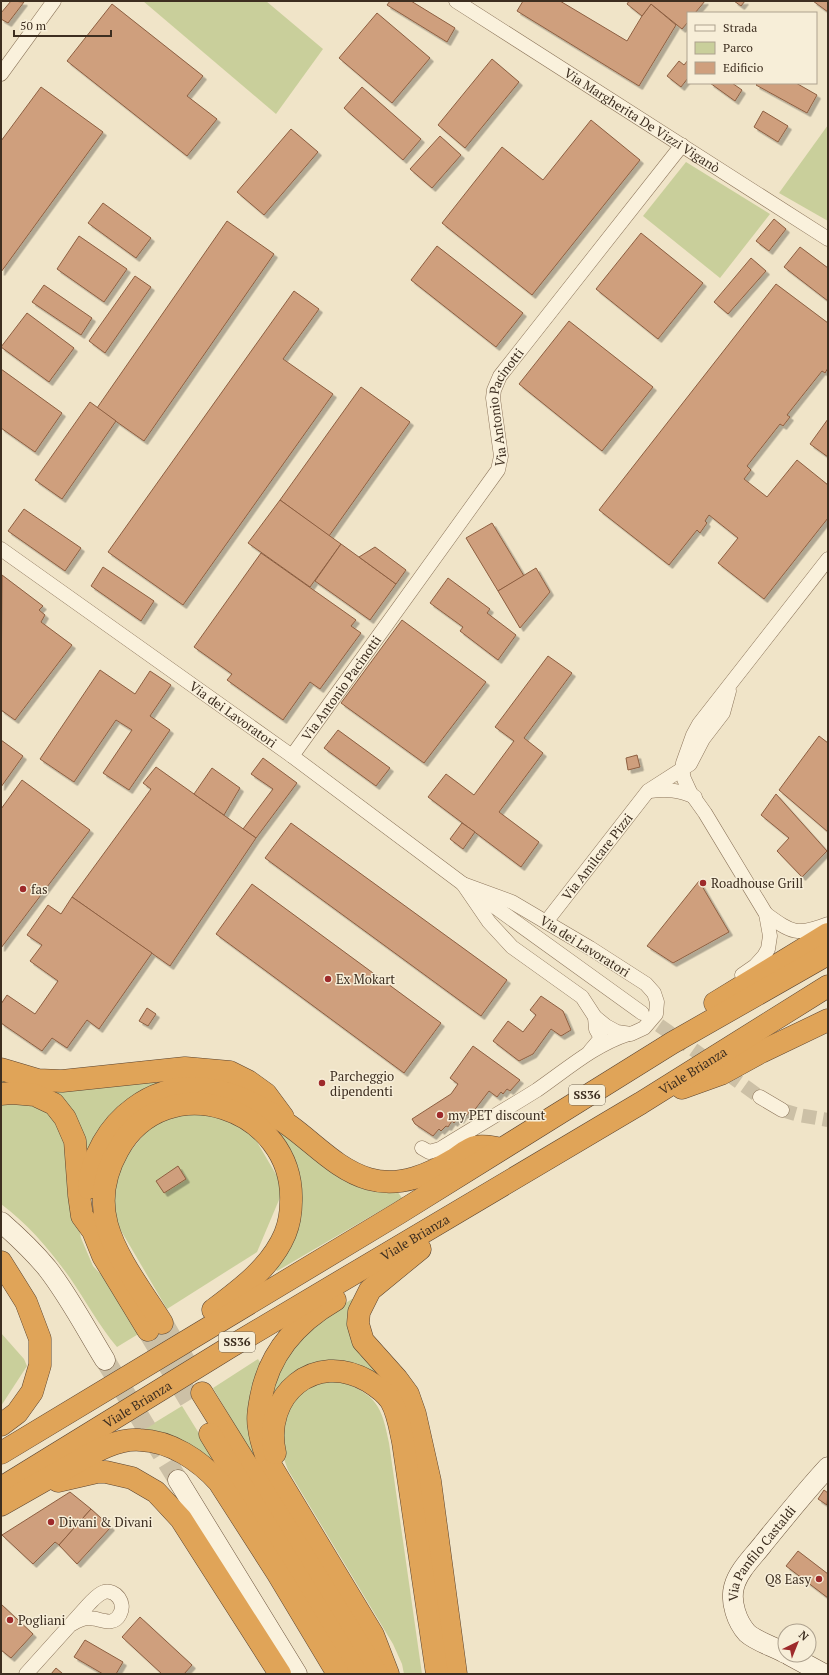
<svg xmlns="http://www.w3.org/2000/svg" width="829" height="1675" viewBox="0 0 829 1675" font-family="'PT Serif',serif">
	<style>
		.green { fill: #c9cf9b }
		.building { fill: #cf9f7d; stroke: #8d5f41; filter: url(#shadow) }
		.lines { fill: none; stroke-linecap: round; stroke-linejoin: round }
		.street-tunnel { stroke: #ccc0a6; stroke-width: 14; stroke-dasharray: 14 7; stroke-linecap: butt }
		.secondary-tunnel { stroke: #ccc0a6; stroke-width: 20; stroke-dasharray: 20 10; stroke-linecap: butt }
		.highway-tunnel { stroke: #ccc0a6; stroke-width: 22; stroke-dasharray: 22 11; stroke-linecap: butt }
		.street-casing { stroke: #8d765c; stroke-width: 15 }
		.secondary-casing { stroke: #6f573f; stroke-width: 21 }
		.highway-casing { stroke: #5b4430; stroke-width: 23 }
		.street { stroke: #faf1dc; stroke-width: 14 }
		.secondary { stroke: #faf1dc; stroke-width: 20 }
		.highway { stroke: #e0a458; stroke-width: 22 }
		.poi-dot { fill: #9e2a2b; stroke: #f7eed8; stroke-width: 1.5 }
		.labels { text-anchor: middle; stroke-width: 3; stroke-linejoin: round; paint-order: stroke }
		.shield { fill: #f7eed8; stroke: #756857; stroke-width: 1 }
		.shield-label { font-size: 12px; font-weight: bold; fill: #3d2e20 }
		.street-label { font-size: 13px; fill: #3d2e20; stroke: #f7eed8 }
		.poi-label { font-size: 13px; fill: #3d2e20; stroke: #f7eed8; text-anchor: start }
	</style>
	<defs>
		<filter id="shadow"><feDropShadow dx="3.5" dy="3.5" stdDeviation="0" flood-color="#0004"/></filter>
	</defs>
	<rect width="100%" height="100%" fill="#f0e4c8"/>
	<g class="green">
		<path d="M143,1H266L323,49L276,114Z"/>
		<path d="M828,125V221L779,193Z"/>
		<path d="M686,162L770,214L720,278L643,216Z"/>
		<path d="M1,1075L177,1077L84,1155L77,1120L1,1088Z"/>
		<path d="M25,1100L46,1109L67,1135L76,1214L81,1238L93,1266L117,1292L140,1333L117,1347C99,1326 86,1301 70,1278C51,1251 28,1224 1,1204V1102Z"/>
		<path d="M202,1109L250,1130L284,1188L257,1252L167,1309L113,1217L117,1168L153,1123Z"/>
		<path d="M257,1110L343,1180L361,1188L374,1192L397,1191L402,1198L277,1271L273,1266L299,1209Z"/>
		<path d="M352,1299H354L386,1377L353,1367L270,1406L272,1377L289,1349L341,1306Z"/>
		<path d="M1,1333L24,1359L27,1366L1,1406Z"/>
		<path d="M258,1359L261,1364L249,1430L255,1459L213,1388Z"/>
		<path d="M339,1381C377,1394 382,1407 389,1443L422,1674H404L402,1664L393,1644L288,1470L281,1451L286,1413L301,1393L312,1386L323,1382Z"/>
		<path d="M182,1406L221,1469L141,1431Z"/>
	</g>
	<g class="building">
		<path d="M11,1L24,2L8,23L1,19V13Z"/>
		<path d="M390,1H411L455,28L447,42L387,5Z"/>
		<path d="M523,1H560L627,41L642,16L651,4L676,25L639,86L517,11Z"/>
		<path d="M629,1H705L695,13H688V22L682,29L651,4L642,16L627,4Z"/>
		<path d="M734,1H745L741,6Z"/>
		<path d="M813,1H828V12Z"/>
		<path d="M112,4L203,76L187,96L217,119L187,156L67,61Z"/>
		<path d="M377,13L430,58L392,103L339,58Z"/>
		<path d="M492,59L519,82L465,148L438,125Z"/>
		<path d="M688,60V78L681,87L667,76L679,61L684,65Z"/>
		<path d="M710,83H732L742,90L735,101Z"/>
		<path d="M758,83H796L817,95L807,113L756,85Z"/>
		<path d="M41,87L103,132L1,272V141Z"/>
		<path d="M362,87L421,139L403,160L344,108Z"/>
		<path d="M763,111L788,126L778,142L754,127Z"/>
		<path d="M591,120L640,160L532,295L442,223L502,147L543,180Z"/>
		<path d="M291,129L318,152L264,215L237,192Z"/>
		<path d="M440,136L461,155L432,188L410,169Z"/>
		<path d="M103,203L151,238L136,258L88,223Z"/>
		<path d="M774,219L786,229L769,251L756,241Z"/>
		<path d="M227,221L274,254L144,441L97,408Z"/>
		<path d="M641,233L703,283L658,339L596,289Z"/>
		<path d="M79,236L127,269L104,302L57,269Z"/>
		<path d="M437,246L523,313L496,347L411,280Z"/>
		<path d="M800,247L828,268V301L784,267Z"/>
		<path d="M751,258L766,271L728,314L714,302Z"/>
		<path d="M135,276L151,287L105,353L89,341Z"/>
		<path d="M776,284L828,323V368L825,373L822,371L787,415L790,417L783,426L780,424L747,466L751,470L744,479L767,497L797,460L828,485V518L764,599L718,563L738,538L709,515L705,521L707,523L700,533L697,530L669,565L599,510Z"/>
		<path d="M44,285L92,318L81,335L32,302Z"/>
		<path d="M294,291L319,309L283,359L333,394L183,605L108,552Z"/>
		<path d="M27,313L74,348L49,382L1,347Z"/>
		<path d="M569,321L653,387L602,451L519,384Z"/>
		<path d="M1,369L62,413L35,452L1,428Z"/>
		<path d="M361,387L410,422L329,536L280,500Z"/>
		<path d="M90,402L116,421L62,499L35,480Z"/>
		<path d="M828,419V457L810,444Z"/>
		<path d="M280,500L341,544L310,587L248,543Z"/>
		<path d="M24,509L81,548L65,571L8,531Z"/>
		<path d="M492,523L524,576L498,591L466,538Z"/>
		<path d="M341,544L396,584L370,620L315,581Z"/>
		<path d="M375,547L406,570L396,584L359,557Z"/>
		<path d="M261,553L356,620L351,626L361,633L320,689L310,682L283,720L227,680L232,674L194,647Z"/>
		<path d="M103,567L154,601L141,621L91,586Z"/>
		<path d="M536,568L550,592L520,628L498,591Z"/>
		<path d="M2,575L43,606L39,610L45,615L41,622L72,645L15,720L1,710Z"/>
		<path d="M448,578L490,609L487,613L516,635L498,660L460,631L463,627L430,603Z"/>
		<path d="M402,620L486,682L424,763L341,703Z"/>
		<path d="M548,656L572,673L524,738L543,753L499,812L539,842L521,867L428,797L446,774L474,795L514,741L495,727Z"/>
		<path d="M100,670L135,694L150,671L171,685L150,716L170,730L129,790L103,773L132,730L116,720L74,782L40,759Z"/>
		<path d="M338,730L390,768L376,786L324,748Z"/>
		<path d="M819,736L828,743V832L779,790Z"/>
		<path d="M1,740L23,756L1,787Z"/>
		<path d="M637,755L640,767L628,770L626,758Z"/>
		<path d="M263,758L297,783L256,838L243,829L273,789L251,774Z"/>
		<path d="M156,767L256,838L170,966L72,897L151,789L143,783Z"/>
		<path d="M212,768L240,788L224,815L194,794Z"/>
		<path d="M22,780L90,830L1,948V809Z"/>
		<path d="M776,794L827,851L802,877L777,851L789,838L761,815Z"/>
		<path d="M291,823L507,980L481,1016L265,858Z"/>
		<path d="M462,823L475,832L463,849L450,839Z"/>
		<path d="M699,881L729,932L673,963L647,946Z"/>
		<path d="M252,884L441,1023L404,1073L216,934Z"/>
		<path d="M72,897L152,953L99,1029L87,1020L67,1048L52,1038L42,1051L1,1023V1004L7,995L35,1014L58,981L30,961L42,945L27,935L48,905L61,914Z"/>
		<path d="M541,996L563,1011L571,1030L561,1036L551,1029L533,1054L519,1061L493,1041L508,1021L523,1032L536,1015L530,1010Z"/>
		<path d="M147,1008L156,1014L148,1026L139,1021Z"/>
		<path d="M473,1046L520,1080L510,1091L507,1089L503,1094L501,1092L497,1097L489,1091L473,1112L471,1110L466,1116L464,1114L460,1120L458,1118L454,1123L452,1121L448,1127L446,1126L441,1131L439,1129L433,1136L415,1124L412,1119L451,1094L458,1084L450,1078Z"/>
		<path d="M178,1166L186,1179L164,1193L156,1181Z"/>
		<path d="M824,1490L828,1493L827,1505L818,1499Z"/>
		<path d="M70,1492L91,1509L59,1545L55,1542L33,1564L2,1535Z"/>
		<path d="M91,1509L111,1527L77,1564L59,1545Z"/>
		<path d="M798,1551L828,1574V1598L786,1566Z"/>
		<path d="M1,1604L33,1634L11,1658L1,1650Z"/>
		<path d="M140,1617L192,1665L184,1674H162L122,1637Z"/>
		<path d="M85,1640L123,1662L116,1674H103L74,1657Z"/>
		<path d="M56,1668L63,1674H51Z"/>
	</g>
	<g class="lines">
		<g class="street-tunnel">
			<path d="M642,1013L760,1097"/>
			<path d="M782,1110L799,1115L828,1120"/>
		</g>
		<path class="secondary-tunnel" d="M105,1360L178,1480"/>
		<g class="highway-tunnel">
			<path d="M162,1323L186,1364"/>
			<path d="M148,1330L190,1400"/>
		</g>
		<g class="street-casing">
			<g id="street">
				<path id="s1" d="M456,1L828,239"/>
				<path d="M1,74L54,1"/>
				<path id="s2" d="M1,549L292,756L463,884L642,1013"/>
				<path id="s3" d="M292,756L498,470L501,456L493,398L494,390L500,376L682,145"/>
				<path d="M650,791C667,789 679,790 695,797"/>
				<path d="M463,884L512,902L590,948L646,984L654,993L657,1002L656,1014L644,1028L631,1034L617,1032L606,1026L595,1017L582,997L512,947L489,922Z"/>
				<path d="M766,914C792,933 797,936 828,924"/>
				<path id="s4" d="M546,922L648,791L690,764L703,739L723,713L729,691"/>
				<path d="M742,975L755,966L764,956L768,949L770,936L766,914L705,813L690,792L684,779L682,770L683,763L693,735L699,724L828,559"/>
				<path d="M590,1051L601,1038L596,1029L595,1017"/>
				<path d="M760,1097L782,1110"/>
				<path d="M422,1148L429,1152L440,1149C472,1129 505,1110 537,1090C566,1070 594,1045 628,1034"/>
				<path d="M26,1674L89,1604C94,1599 98,1594 104,1592C116,1589 126,1603 120,1614C113,1628 100,1618 89,1618C83,1618 77,1621 72,1624"/>
			</g>
		</g>
		<g class="secondary-casing">
			<g id="secondary">
				<path d="M1,1222C17,1236 33,1251 47,1268C69,1296 86,1329 105,1360"/>
				<path d="M178,1480L297,1674"/>
				<path id="s5" d="M785,1653C773,1646 757,1642 747,1633C737,1622 730,1602 734,1587C738,1571 753,1557 763,1544C784,1518 805,1492 828,1467"/>
				<path d="M789,1655L824,1674"/>
			</g>
		</g>
		<g class="highway-casing">
			<g id="highway">
				<path d="M715,1003L828,934"/>
				<path d="M1,1069L38,1080L62,1081L185,1068L230,1072L248,1081L266,1094L283,1117"/>
				<path d="M682,1088L721,1074L761,1052L828,1020"/>
				<path d="M1,1094L12,1093L35,1095L54,1104L65,1118L75,1141L79,1195L82,1216L93,1231L103,1256L148,1330"/>
				<path d="M89,1188C91,1157 109,1126 134,1108C186,1070 242,1092 290,1126C316,1145 338,1170 369,1179C400,1188 430,1174 455,1159C461,1155 469,1148 476,1147C482,1145 491,1147 497,1148"/>
				<path d="M420,1249L370,1290L359,1312L358,1324L363,1341L397,1379L408,1394L415,1414L430,1481L456,1674"/>
				<path d="M1,1262L26,1302L40,1339V1365L32,1392L17,1413L1,1425"/>
				<path d="M335,1300C297,1322 269,1354 261,1397C259,1408 257,1418 259,1428C260,1439 264,1450 268,1461L373,1635L388,1674"/>
				<path d="M162,1323C144,1294 116,1258 107,1225C100,1199 105,1173 118,1150C166,1064 295,1108 291,1202C291,1213 289,1224 285,1234C271,1267 241,1289 213,1310"/>
				<path d="M202,1393L377,1674"/>
				<path d="M210,1434L357,1674"/>
				<path d="M1,1453L399,1213L672,1043L828,954"/>
				<path d="M275,1453C262,1395 315,1350 368,1381C376,1386 386,1393 391,1401C398,1413 400,1428 403,1442L437,1674"/>
				<path d="M58,1481L97,1472H106L132,1478L156,1492L181,1519L280,1674"/>
				<path id="s6" d="M1,1488L230,1347L641,1103L828,986"/>
				<path d="M1,1505C20,1494 40,1483 59,1472C84,1459 111,1438 140,1440C171,1441 199,1460 219,1482L278,1574L338,1674"/>
			</g>
		</g>
		<use href="#street" class="street"/>
		<use href="#secondary" class="secondary"/>
		<use href="#highway" class="highway"/>
	</g>
	<g class="poi-dot">
		<circle cx="703" cy="883" r="4"/>
		<circle cx="23" cy="889" r="4"/>
		<circle cx="328" cy="979" r="4"/>
		<circle cx="322" cy="1083" r="4"/>
		<circle cx="440" cy="1115" r="4"/>
		<circle cx="51" cy="1522" r="4"/>
		<circle cx="819" cy="1579" r="4"/>
		<circle cx="10" cy="1620" r="4"/>
	</g>
	<g class="labels">
		<g class="shield">
			<rect x="569" y="1085" width="36" height="20" rx="3"/>
			<rect x="219" y="1332" width="36" height="20" rx="3"/>
		</g>
		<g class="shield-label">
			<text x="587" y="1099">SS36</text>
			<text x="237" y="1346">SS36</text>
		</g>
		<g class="street-label">
			<text dy="5" stroke="none"><textPath href="#s1" startOffset="221">Via Margherita De Vizzi Viganò</textPath></text>
			<text dy="5" stroke="none"><textPath href="#s3" startOffset="419">Via Antonio Pacinotti</textPath></text>
			<text dy="5" stroke="none"><textPath href="#s3" startOffset="84">Via Antonio Pacinotti</textPath></text>
			<text dy="5" stroke="none"><textPath href="#s2" startOffset="285">Via dei Lavoratori</textPath></text>
			<text dy="5" stroke="none"><textPath href="#s4" startOffset="83">Via Amilcare Pizzi</textPath></text>
			<text transform="translate(585 946) rotate(32)" y="5">Via dei Lavoratori</text>
			<text dy="5" stroke="none"><textPath href="#s6" startOffset="808">Viale Brianza</textPath></text>
			<text dy="5" stroke="none"><textPath href="#s6" startOffset="484">Viale Brianza</textPath></text>
			<text dy="5" stroke="none"><textPath href="#s6" startOffset="160">Viale Brianza</textPath></text>
			<text dy="5" stroke="none"><textPath href="#s5" startOffset="135">Via Panfilo Castaldi</textPath></text>
		</g>
		<g class="poi-label">
			<text x="711" y="888">Roadhouse Grill</text>
			<text x="31" y="894">fas</text>
			<text x="336" y="984">Ex Mokart</text>
			<text x="330" y="1081">Parcheggio<tspan x="330" dy="15">dipendenti</tspan></text>
			<text x="448" y="1120">my PET discount</text>
			<text x="59" y="1527">Divani &amp; Divani</text>
			<text x="811" y="1584" text-anchor="end">Q8 Easy</text>
			<text x="18" y="1625">Pogliani</text>
		</g>
	</g>
	<rect width="829" height="1675" fill="none" stroke="#3d2e20" stroke-width="4"/>
	<rect x="687" y="12" width="130" height="72" fill="#f7eed8" stroke="#ada18e"/>
	<rect x="695" y="25" width="20" height="6" fill="#faf1dc" stroke="#ada18e"/>
	<text x="723" y="32" font-size="12" fill="#3d2e20">Strada</text>
	<rect x="695" y="42" width="20" height="12" fill="#c9cf9b" stroke="#ada18e"/>
	<text x="723" y="52" font-size="12" fill="#3d2e20">Parco</text>
	<rect x="695" y="62" width="20" height="12" fill="#cf9f7d" stroke="#ada18e"/>
	<text x="723" y="72" font-size="12" fill="#3d2e20">Edificio</text>
	<g transform="translate(797 1643) rotate(43)"><circle r="19" fill="#f7eed8" stroke="#ada18e"/>
	<path d="M0-3L7 15L0 10L-7 15Z" fill="#9e2a2b"/>
	<text y="-6" font-size="11" font-weight="bold" text-anchor="middle" fill="#3d2e20">N</text>
	</g>
	<path d="M14 30v6h97v-6" fill="none" stroke="#3d2e20" stroke-width="2"/>
	<text x="20" y="30" font-size="12" fill="#3d2e20" stroke="#f7eed8" stroke-width="3" paint-order="stroke">50 m</text>
</svg>
